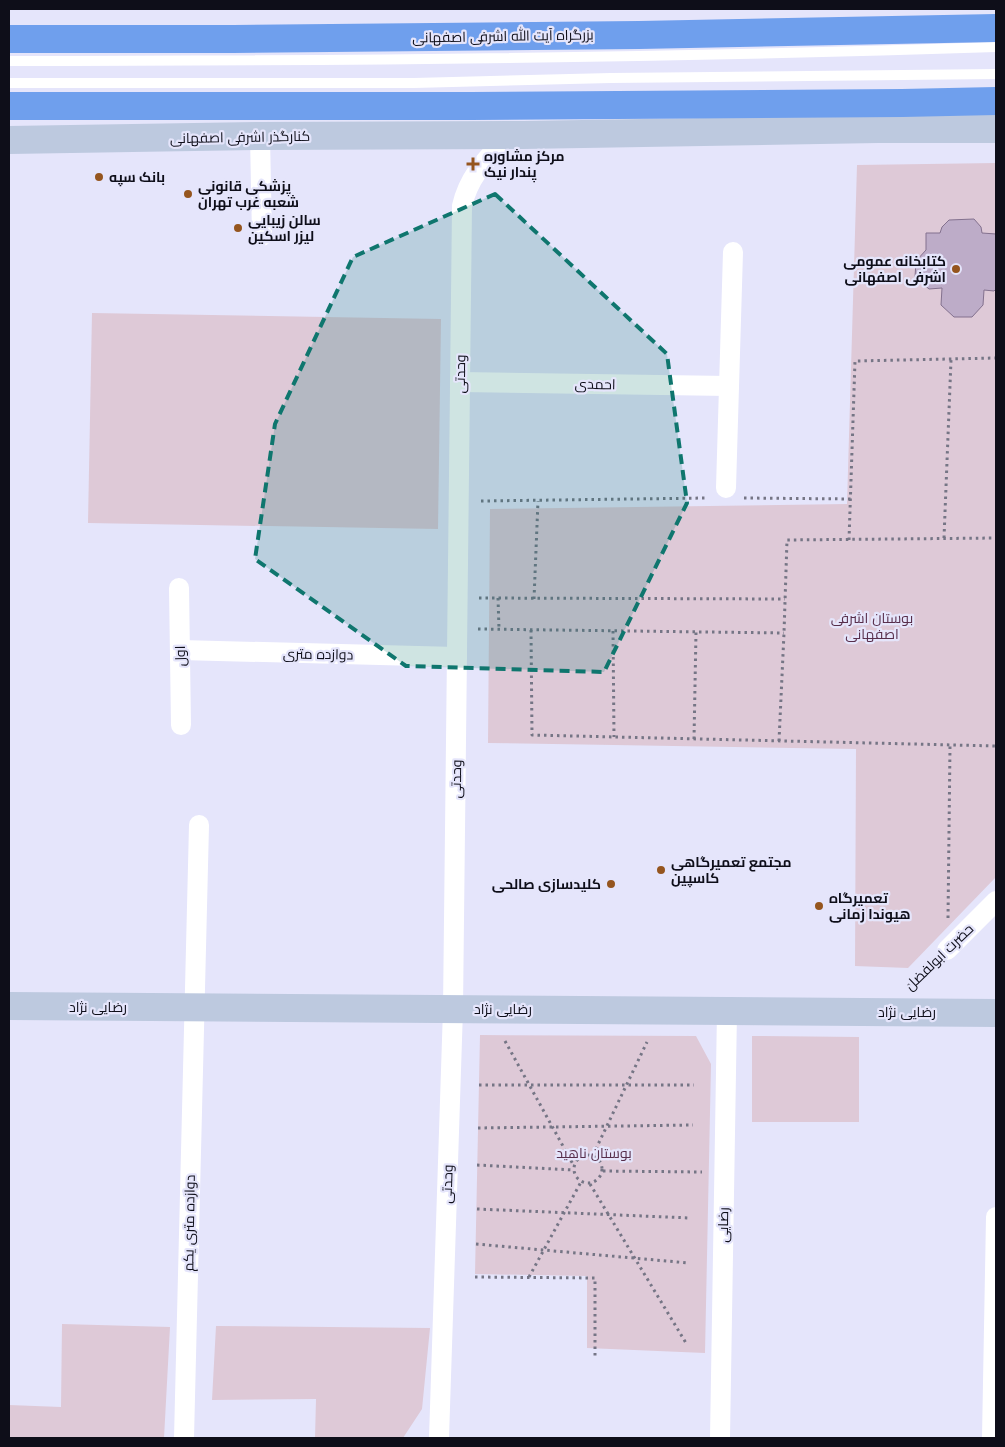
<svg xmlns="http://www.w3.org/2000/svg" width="1005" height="1447" viewBox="0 0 1005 1447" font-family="Inter,Cairo,sans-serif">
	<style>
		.green { fill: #dec9d7 }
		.building { fill: #bdacc8; stroke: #83718e }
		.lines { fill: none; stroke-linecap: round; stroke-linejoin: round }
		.path { stroke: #757585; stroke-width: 3; stroke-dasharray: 2.5 4; stroke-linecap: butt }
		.lane { stroke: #fff; stroke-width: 10 }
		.street { stroke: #fff; stroke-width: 20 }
		.secondary { stroke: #bdc9df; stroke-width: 28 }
		.highway { stroke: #6f9fed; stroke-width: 28 }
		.marked { fill: #0f766e; fill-opacity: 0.2; stroke: #0f766e; stroke-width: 4; stroke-dasharray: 10 6; stroke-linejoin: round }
		.poi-dot { fill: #95551e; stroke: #e5e5fb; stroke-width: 2 }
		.labels { text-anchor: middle; stroke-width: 4.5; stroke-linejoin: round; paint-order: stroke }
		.street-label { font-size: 14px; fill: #0e0e19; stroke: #e5e5fb }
		.poi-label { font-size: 14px; font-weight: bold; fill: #0e0e19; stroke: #e5e5fb; text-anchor: start }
		.park-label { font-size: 14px; fill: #572e4b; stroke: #e5e5fb }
	</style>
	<rect width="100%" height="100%" fill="#e5e5fb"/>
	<g class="green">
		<path d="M996,163V877L908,968L855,966L856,749L488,743L490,509L847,504L857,165Z"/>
		<path d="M92,313L441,319L438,529L88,523Z"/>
		<path d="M480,1035L696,1036L711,1064L705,1353L587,1348V1276L475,1274Z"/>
		<path d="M752,1036L859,1037V1122H752Z"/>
		<path d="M62,1324L170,1327L164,1438H9V1405L61,1407Z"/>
		<path d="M216,1326L430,1328L422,1409L403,1438H315L316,1399L212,1400Z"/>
	</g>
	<path class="building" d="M974,219L981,227L982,233L996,234V289L994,291L984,290L983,305L972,317H954L941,305L942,288L929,289L915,277L916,261L926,250V233H940L942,227L949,220Z"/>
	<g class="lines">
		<g class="path">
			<path d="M744,498L851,499"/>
			<path d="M481,501L707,498"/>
			<path d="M944,538L951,360"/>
			<path d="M849,540L855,361L996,358"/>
			<path d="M479,598L785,599"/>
			<path d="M498,598L499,629"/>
			<path d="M534,599L538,501"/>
			<path d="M478,629L784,633"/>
			<path d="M531,630L532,735L996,746"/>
			<path d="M613,631L614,737"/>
			<path d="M694,739L696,632"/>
			<path d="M779,741L784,633L787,540L996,538"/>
			<path d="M948,918L950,746"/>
			<path d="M908,986L931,965"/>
			<path d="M505,1041L574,1166"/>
			<path d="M479,1085H694"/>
			<path d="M478,1128L693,1125"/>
			<circle cx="588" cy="1169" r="14"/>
			<path d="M593,1155L647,1042"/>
			<path d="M477,1165L574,1170"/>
			<path d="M603,1171L702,1172"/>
			<path d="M590,1184L686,1343"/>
			<path d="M477,1209L690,1218"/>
			<path d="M476,1244L689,1263"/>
			<path d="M475,1277L595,1278V1358"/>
			<path d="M529,1277L581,1182"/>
		</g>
		<g class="lane">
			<path d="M9,61C338,61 667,58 996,47"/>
			<path d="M9,83H414L611,78L996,74"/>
		</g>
		<g class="street">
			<path d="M260,136L262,236"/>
			<path d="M460,382L729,386"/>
			<path d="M726,488L733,252"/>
			<path d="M179,588L181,725"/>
			<path d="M180,650L457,657"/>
			<path d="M947,950L996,901"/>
			<path d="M184,1438L199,825"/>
			<path d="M439,1438L453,1009L462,206C469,175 488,158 509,135"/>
			<path d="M720,1438L727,1011"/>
			<path d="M992,1438L996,1217"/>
		</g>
		<g class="secondary">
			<path d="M9,140L260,136L523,135L878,129H996"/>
			<path d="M9,1006L996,1013"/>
		</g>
		<g class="highway">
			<path d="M9,39H233L639,35L996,28"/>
			<path d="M9,106H471L902,103L996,101"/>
		</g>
	</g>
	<path class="marked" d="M495,194L667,354L687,503L604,672L406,666L255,559L275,424L353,257Z"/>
	<g class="poi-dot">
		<path d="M470.5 156.5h5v5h5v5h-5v5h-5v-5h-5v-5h5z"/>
		<circle cx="99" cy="177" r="5"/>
		<circle cx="188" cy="194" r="5"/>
		<circle cx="238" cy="228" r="5"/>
		<circle cx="956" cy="269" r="5"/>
		<circle cx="661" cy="870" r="5"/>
		<circle cx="611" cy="884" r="5"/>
		<circle cx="819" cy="906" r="5"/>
	</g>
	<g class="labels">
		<g class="street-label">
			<text transform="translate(503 36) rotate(-1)" y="5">بزرگراه آیت الله اشرفی اصفهانی</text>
			<text transform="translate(240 137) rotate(-1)" y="5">کنارگذر اشرفی اصفهانی</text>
			<text transform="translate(460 374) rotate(-89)" y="5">وحدتی</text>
			<text transform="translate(595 384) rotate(1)" y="5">احمدی</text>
			<text transform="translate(318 654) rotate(1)" y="5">دوازده متری</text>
			<text transform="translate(180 656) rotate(-91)" y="5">اول</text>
			<text transform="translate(456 779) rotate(-89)" y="5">وحدتی</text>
			<text transform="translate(939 957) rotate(-44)" y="5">حضرت ابولفضل</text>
			<text x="98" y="1012">رضایی نژاد</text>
			<text x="503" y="1014">رضایی نژاد</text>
			<text x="907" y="1017">رضایی نژاد</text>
			<text transform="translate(447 1184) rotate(-88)" y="5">وحدتی</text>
			<text transform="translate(189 1223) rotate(-89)" y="5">دوازده متری یکم</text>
			<text transform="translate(723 1225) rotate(-89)" y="5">رضایی</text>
		</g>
		<g class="poi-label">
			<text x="484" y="161">مرکز مشاوره<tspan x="484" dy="16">پندار نیک</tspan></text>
			<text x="109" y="182">بانک سپه</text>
			<text x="198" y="191">پزشکی قانونی<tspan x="198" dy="16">شعبه غرب تهران</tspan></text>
			<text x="248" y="225">سالن زیبایی<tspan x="248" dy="16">لیزر اسکین</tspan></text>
			<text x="946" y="266" text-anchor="end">کتابخانه عمومی<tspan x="946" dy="16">اشرفی اصفهانی</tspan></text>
			<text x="671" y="867">مجتمع تعمیرگاهی<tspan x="671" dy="16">کاسپین</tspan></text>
			<text x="601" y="889" text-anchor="end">کلیدسازى صالحى</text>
			<text x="829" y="903">تعمیرگاه<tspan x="829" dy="16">هیوندا زمانی</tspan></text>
		</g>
		<g class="park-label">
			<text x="872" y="623">بوستان اشرفی<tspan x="872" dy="16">اصفهانی</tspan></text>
			<text x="594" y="1158">بوستان ناهید</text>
		</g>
	</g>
	<rect width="1005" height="1447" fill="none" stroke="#0e0e19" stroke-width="20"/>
</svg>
